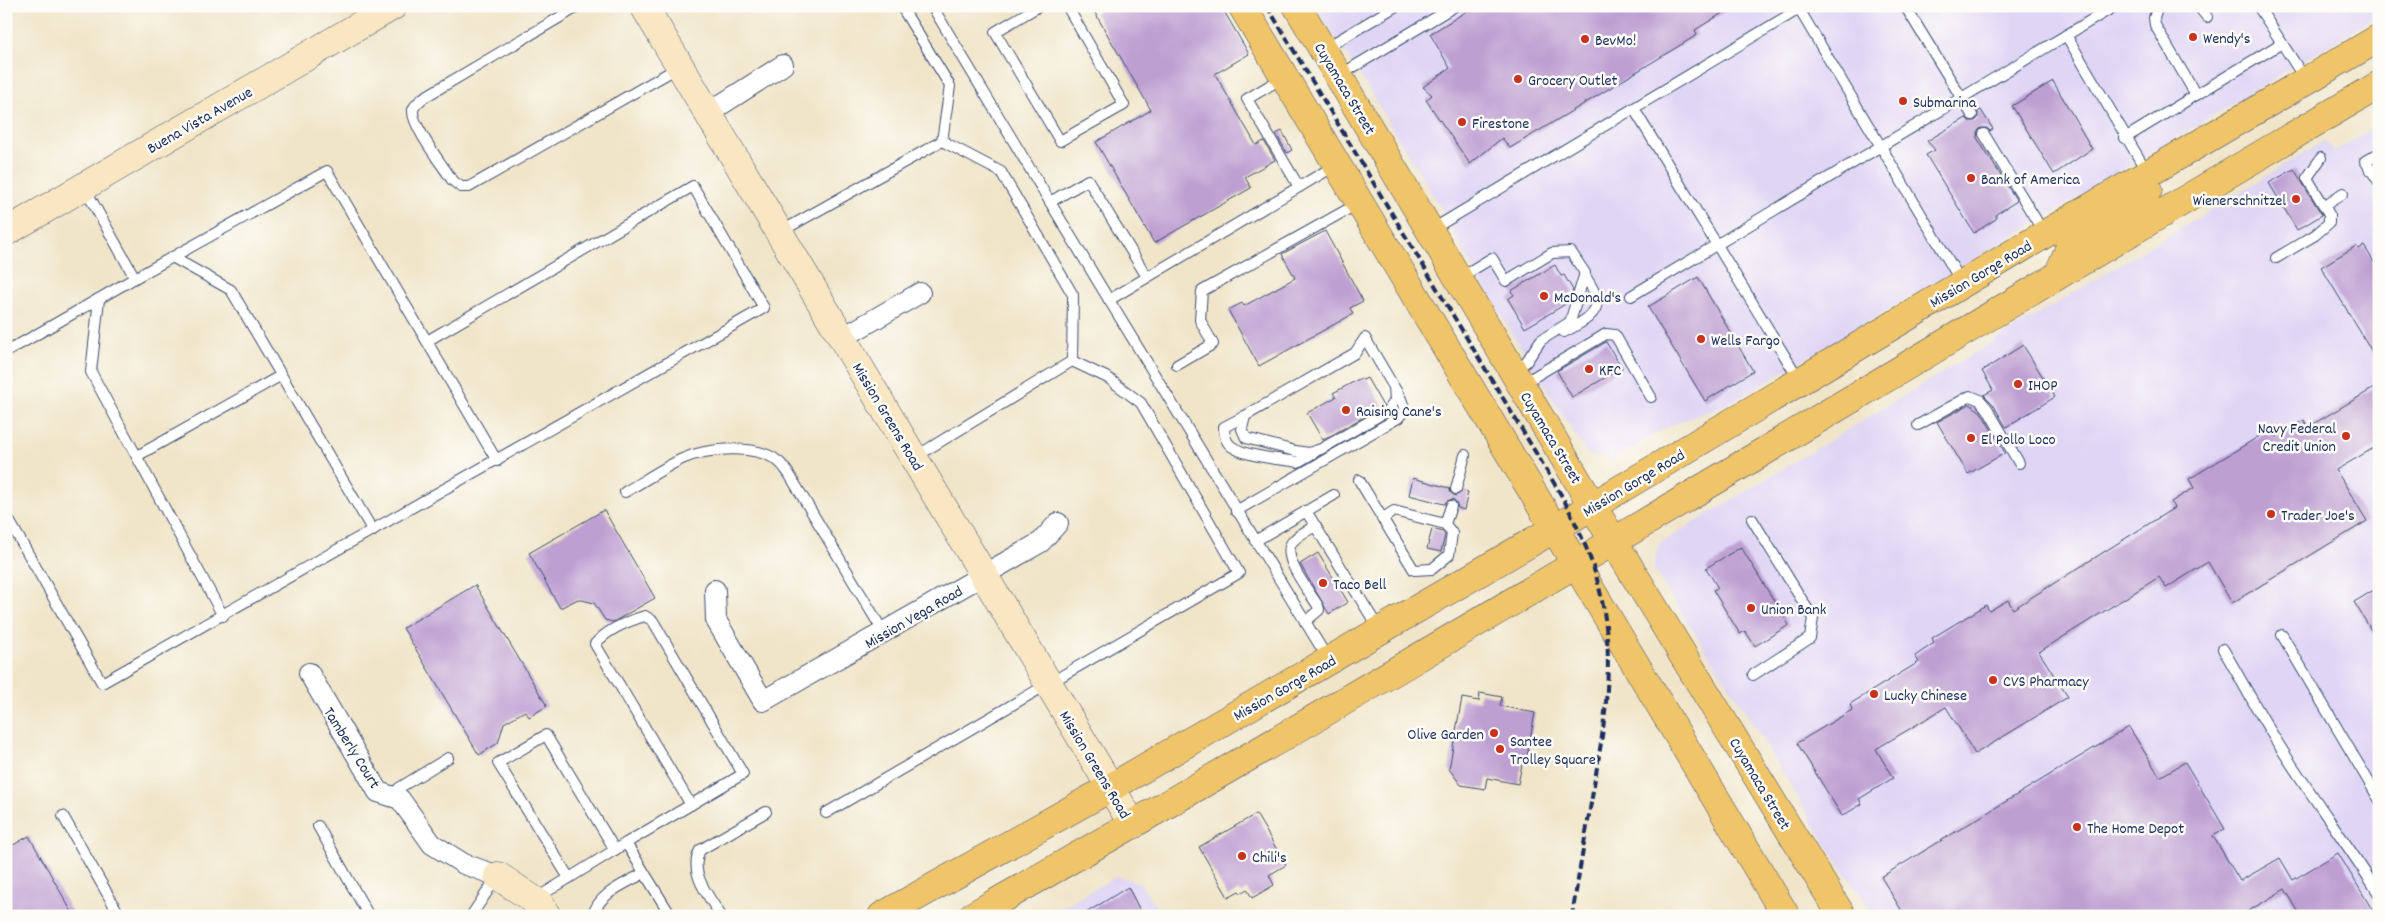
<svg xmlns="http://www.w3.org/2000/svg" width="2385" height="922" viewBox="0 0 2385 922" font-family="Dekko,sans-serif">
	<style>
		.built { fill: #dfd5f5 }
		.building { fill: #bd9fd2 }
		.lines { fill: none; stroke-linecap: round; stroke-linejoin: round }
		.lane-casing { stroke: #3b4a6e; stroke-width: 12 }
		.street-casing { stroke: #3b4a6e; stroke-width: 22 }
		.secondary-casing { stroke: #3b4a6e; stroke-width: 29 }
		.primary-casing { stroke: #3b4a6e; stroke-width: 29 }
		.lane { stroke: #fff; stroke-width: 10 }
		.street { stroke: #fff; stroke-width: 20 }
		.secondary { stroke: #f9e7c3; stroke-width: 28 }
		.primary { stroke: #f0c469; stroke-width: 28 }
		.rail { stroke: #1b2f5e; stroke-width: 4; stroke-dasharray: 8 4; stroke-linecap: butt }
		.poi-dot { fill: #c8321e; stroke: #fdfcf7; stroke-width: 2 }
		.labels { text-anchor: middle; stroke-width: 5; stroke-linejoin: round; paint-order: stroke }
		.poi-label { font-size: 16px; fill: #1b2f5e; stroke: #fdfcf7; text-anchor: start }
		.street-label { font-size: 16px; fill: #1b2f5e; stroke: #fdfcf7 }
	</style>
	<rect width="100%" height="100%" fill="#fdfcf7"/>
	<filter id="ink" filterUnits="userSpaceOnUse"><feTurbulence type="fractalNoise" baseFrequency=".02" numOctaves="2"/><feDisplacementMap in="SourceGraphic" scale="10" xChannelSelector="R" yChannelSelector="G"/><feConvolveMatrix kernelMatrix="1 2 1 2 8 2 1 2 1" color-interpolation-filters="sRGB"/></filter>
	<filter id="wash" filterUnits="userSpaceOnUse"><feTurbulence type="fractalNoise" baseFrequency=".0096" numOctaves="4" result="noise"/><feDisplacementMap in="SourceGraphic" scale="20" xChannelSelector="R" yChannelSelector="G"/><feGaussianBlur stdDeviation="1.12" result="paint"/><feColorMatrix in="noise" values="0 0 0 0 0 0 0 0 0 0 0 0 0 0 0 0 0 1.4 0 .05"/><feComposite in="paint" operator="in"/></filter>
	<g filter="url(#wash)">
		<rect width="100%" height="100%" fill="#f0e5c9"/>
		<g class="built">
			<path d="M1315,6H2379V15L2052,213L1730,403L1665,428L1612,460L1587,454L1479,279L1440,207L1364,82Z"/>
			<path d="M2379,126V916H1875L1832,854L1737,698L1666,589L1654,569V560L1659,544L2324,141L2335,151Z"/>
			<path d="M1117,876L1140,883L1162,916H1046Z"/>
		</g>
		<g id="blocks">
			<g class="building">
				<path d="M1106,6H1221L1249,54L1215,74L1256,145L1264,141L1275,160L1245,177L1251,188L1154,243L1096,142L1151,110L1095,13Z"/>
				<path d="M1475,6H1734L1695,30L1697,35L1597,96L1510,148L1502,138L1470,164L1426,100L1432,95L1423,87L1450,68L1430,34Z"/>
				<path d="M2053,81L2092,149L2054,174L2012,106Z"/>
				<path d="M1981,110L1993,129L1990,131L1987,128H1981L1978,131L1977,138L2017,201L1996,214V219L1974,233L1926,155L1935,150L1927,141L1966,118L1969,121H1975L1978,118V111Z"/>
				<path d="M1282,131L1292,150L1287,153L1276,134Z"/>
				<path d="M2294,169L2322,215L2297,230L2269,183Z"/>
				<path d="M1325,231L1363,301L1350,308L1353,314L1259,366L1228,310L1242,303L1244,306L1295,278L1282,254Z"/>
				<path d="M2356,246L2358,249L2364,246L2379,270V363L2321,267Z"/>
				<path d="M1555,265L1561,276L1564,275L1573,290L1569,302L1525,328L1508,299L1514,295L1511,291Z"/>
				<path d="M1698,277L1753,371L1705,401L1648,307Z"/>
				<path d="M1606,342L1622,368L1572,397L1557,371Z"/>
				<path d="M2023,345L2055,397L2006,427L1993,404L1984,395L1993,390L1982,371Z"/>
				<path d="M1361,378L1363,380L1367,378L1383,406L1323,440L1307,413L1336,397L1333,393Z"/>
				<path d="M2379,385V445L2336,470L2367,521L2232,603L2208,562L2166,588L2159,577L2039,652L2068,697L1975,754L1946,707L1876,749L1893,778L1859,799L1862,804L1842,816L1797,743L1852,710L1850,704L1919,662L1915,656L1934,643L1932,638L1986,605L1989,611L2008,600L2013,609L2174,508L2171,502L2194,488L2189,479L2271,429L2276,437L2304,420L2308,427Z"/>
				<path d="M1970,404L1981,412L2005,453L1968,474L1937,422Z"/>
				<path d="M1413,478L1449,488L1451,493L1455,496L1463,491L1468,492L1464,510L1458,508L1456,502L1453,499L1447,501L1444,504L1409,495Z"/>
				<path d="M604,510L655,598L613,622L605,620L594,603L578,599L560,608L529,553Z"/>
				<path d="M1432,529L1443,532L1445,535L1441,552L1427,549Z"/>
				<path d="M1741,547L1789,625L1755,646L1745,631L1740,634L1713,590L1718,588L1706,568Z"/>
				<path d="M1318,553L1348,602L1329,614L1300,564Z"/>
				<path d="M475,585L547,706L529,717L525,711L504,723L498,743L479,755L403,628Z"/>
				<path d="M2379,587V643L2354,602Z"/>
				<path d="M1480,693L1502,697L1500,706L1535,713L1527,756L1524,755L1518,784L1487,778L1485,789L1461,785L1449,769L1462,698L1479,701Z"/>
				<path d="M2129,727L2160,777L2185,762L2225,829L2213,836L2240,881L2280,858L2293,880L2338,853L2376,916H2301L2285,889L2240,916H1905L1881,877Z"/>
				<path d="M1256,814L1286,865L1269,875L1274,885L1252,898L1247,889L1241,893L1239,891L1228,897L1199,847Z"/>
				<path d="M29,836L74,916H6V849Z"/>
				<path d="M1128,887L1143,916H1081Z"/>
			</g>
		</g>
	</g>
	<g filter="url(#ink)">
		<use href="#blocks" fill-opacity="0" stroke="#3b4a6e" stroke-width="1"/>
		<g class="lines">
			<g class="lane-casing">
				<g id="lane">
					<path d="M579,6L423,98C420,101 414,105 413,110C411,125 443,166 452,180L461,187H469L679,67"/>
					<path d="M901,6L950,86L942,141"/>
					<path d="M932,6L1109,300"/>
					<path d="M1039,6L995,32L1060,141L1124,105L1067,6"/>
					<path d="M1905,6L1972,115"/>
					<path d="M2158,6L2154,18L2155,25L2196,95"/>
					<path d="M2198,6L2207,17"/>
					<path d="M2258,6L2305,79"/>
					<path d="M2066,35L2147,172"/>
					<path d="M1324,49L1396,6"/>
					<path d="M1340,75L1455,6"/>
					<path d="M1284,77L1247,99L1299,187"/>
					<path d="M1634,109L1800,381"/>
					<path d="M1984,134L2044,233"/>
					<path d="M2125,138L2282,43"/>
					<path d="M2379,153L2365,161L2379,182"/>
					<path d="M84,187L135,278"/>
					<path d="M1050,202L1088,180L1147,277"/>
					<path d="M2324,206L2343,193"/>
					<path d="M1431,230L1799,9L1962,283"/>
					<path d="M780,232L942,141L1001,172L1073,295L1072,361"/>
					<path d="M172,257L231,290L373,531"/>
					<path d="M2276,258L2315,235L2329,223V214L2307,178L2321,158"/>
					<path d="M1459,278L1492,258L1506,281L1552,253L1571,252L1585,273L1570,322L1541,340L1526,362"/>
					<path d="M1631,296L2115,6"/>
					<path d="M99,299L91,372L223,616"/>
					<path d="M1564,332C1575,326 1599,316 1597,299C1595,291 1588,281 1584,274"/>
					<path d="M6,352L135,278L327,171L497,461"/>
					<path d="M1177,365L1213,344L1200,320L1202,291L1359,203"/>
					<path d="M1522,384L1606,334L1615,335L1651,397"/>
					<path d="M1245,416L1224,427C1224,434 1226,442 1231,446C1246,457 1280,459 1298,462L1315,452"/>
					<path d="M1918,425L1970,396L1980,400L1987,408L2019,463"/>
					<path d="M137,456L280,376"/>
					<path d="M1359,480L1414,570L1432,569L1449,555L1452,533L1445,524L1451,506"/>
					<path d="M1456,489L1465,455"/>
					<path d="M625,492C644,481 663,468 682,459C707,448 757,443 779,462C783,465 786,470 789,474L884,633"/>
					<path d="M1236,511L1398,418L1405,410L1401,399L1365,338L1355,353L1245,416L1242,429L1246,438L1295,451L1309,453L1321,449L1389,410L1395,400L1394,387"/>
					<path d="M1306,511L1379,629"/>
					<path d="M6,515L102,683L764,308L693,186L427,341"/>
					<path d="M1382,519L1394,511L1445,524"/>
					<path d="M1752,519L1813,618L1810,638L1753,675"/>
					<path d="M1255,541L1334,495"/>
					<path d="M1305,622L1319,610L1318,606C1310,592 1279,556 1293,541C1299,534 1308,530 1316,526"/>
					<path d="M2282,635L2379,799"/>
					<path d="M2223,649C2242,681 2259,714 2279,745C2311,796 2347,843 2379,894"/>
					<path d="M1328,659L1109,300L1336,165"/>
					<path d="M392,797L399,788L448,758"/>
					<path d="M826,813L1239,573L1141,403L1108,378L1072,361L915,457"/>
					<path d="M63,816L120,916"/>
					<path d="M318,826L369,916"/>
					<path d="M626,843L743,774L653,621L645,616C628,621 607,630 595,644L691,805"/>
					<path d="M569,878L498,763L546,735L615,850"/>
					<path d="M535,899L626,843L671,916"/>
					<path d="M471,916L497,877"/>
					<path d="M593,916C597,894 627,883 644,873"/>
					<path d="M721,916C709,896 688,873 700,850L766,812"/>
				</g>
			</g>
			<g class="street-casing">
				<g id="street">
					<path d="M708,113L783,65"/>
					<path d="M842,338L920,293"/>
					<path d="M715,590L716,620L763,701L1041,542L1058,523"/>
					<path d="M309,673L378,792L400,799L432,844L464,864L498,876"/>
				</g>
			</g>
			<g class="secondary-casing">
				<g id="secondary">
					<path d="M644,6L1133,825"/>
					<path d="M6,232L393,6"/>
					<path d="M498,876L540,904L547,916"/>
				</g>
			</g>
			<g class="primary-casing">
				<g id="primary">
					<path d="M1242,6L1786,916"/>
					<path d="M1297,6L1614,542L1842,916"/>
					<path d="M2058,275L2071,244L2139,200L2148,190"/>
					<path d="M882,916L1110,788L1554,529L2045,234L2379,38"/>
					<path d="M972,916C1446,648 1909,361 2379,85"/>
				</g>
			</g>
			<use href="#lane" class="lane"/>
			<use href="#street" class="street"/>
			<use href="#secondary" class="secondary"/>
			<use href="#primary" class="primary"/>
			<path class="rail" d="M1267,6L1563,498C1579,530 1594,561 1601,596C1615,660 1605,722 1594,785C1587,828 1579,872 1572,916"/>
		</g>
	</g>
	<g class="poi-dot">
		<circle cx="2193" cy="37" r="5"/>
		<circle cx="1585" cy="39" r="5"/>
		<circle cx="1518" cy="79" r="5"/>
		<circle cx="1903" cy="101" r="5"/>
		<circle cx="1462" cy="122" r="5"/>
		<circle cx="1971" cy="178" r="5"/>
		<circle cx="2296" cy="199" r="5"/>
		<circle cx="1544" cy="296" r="5"/>
		<circle cx="1701" cy="339" r="5"/>
		<circle cx="1589" cy="369" r="5"/>
		<circle cx="2018" cy="384" r="5"/>
		<circle cx="1346" cy="410" r="5"/>
		<circle cx="2346" cy="436" r="5"/>
		<circle cx="1971" cy="438" r="5"/>
		<circle cx="2271" cy="514" r="5"/>
		<circle cx="1323" cy="583" r="5"/>
		<circle cx="1751" cy="608" r="5"/>
		<circle cx="1993" cy="680" r="5"/>
		<circle cx="1874" cy="694" r="5"/>
		<circle cx="1494" cy="733" r="5"/>
		<circle cx="1500" cy="749" r="5"/>
		<circle cx="2077" cy="827" r="5"/>
		<circle cx="1242" cy="856" r="5"/>
	</g>
	<g class="labels">
		<g class="poi-label">
			<text x="2203" y="43">Wendy's</text>
			<text x="1595" y="45">BevMo!</text>
			<text x="1528" y="85">Grocery Outlet</text>
			<text x="1913" y="107">Submarina</text>
			<text x="1472" y="128">Firestone</text>
			<text x="1981" y="184">Bank of America</text>
			<text x="2286" y="205" text-anchor="end">Wienerschnitzel</text>
			<text x="1554" y="302">McDonald's</text>
			<text x="1711" y="345">Wells Fargo</text>
			<text x="1599" y="375">KFC</text>
			<text x="2028" y="390">IHOP</text>
			<text x="1356" y="416">Raising Cane's</text>
			<text x="2336" y="433" text-anchor="end">Navy Federal<tspan x="2336" dy="18">Credit Union</tspan></text>
			<text x="1981" y="444">El Pollo Loco</text>
			<text x="2281" y="520">Trader Joe's</text>
			<text x="1333" y="589">Taco Bell</text>
			<text x="1761" y="614">Union Bank</text>
			<text x="2003" y="686">CVS Pharmacy</text>
			<text x="1884" y="700">Lucky Chinese</text>
			<text x="1484" y="739" text-anchor="end">Olive Garden</text>
			<text x="1510" y="746">Santee<tspan x="1510" dy="18">Trolley Square</tspan></text>
			<text x="2087" y="833">The Home Depot</text>
			<text x="1252" y="862">Chili's</text>
		</g>
		<g class="street-label">
			<text transform="translate(1346 88) rotate(59)" y="6">Cuyamaca Street</text>
			<text transform="translate(199 119) rotate(-30)" y="6">Buena Vista Avenue</text>
			<text transform="translate(1980 273) rotate(-31)" y="6">Mission Gorge Road</text>
			<text transform="translate(889 416) rotate(59)" y="6">Mission Greens Road</text>
			<text transform="translate(1552 437) rotate(59)" y="6">Cuyamaca Street</text>
			<text transform="translate(1633 482) rotate(-31)" y="6">Mission Gorge Road</text>
			<text transform="translate(913 616) rotate(-30)" y="6">Mission Vega Road</text>
			<text transform="translate(1284 687) rotate(-30)" y="6">Mission Gorge Road</text>
			<text transform="translate(353 747) rotate(58)" y="6">Tamberly Court</text>
			<text transform="translate(1096 764) rotate(59)" y="6">Mission Greens Road</text>
			<text transform="translate(1761 783) rotate(59)" y="6">Cuyamaca Street</text>
		</g>
	</g>
	<rect width="2385" height="922" fill="none" stroke="#fdfcf7" stroke-width="25"/>
</svg>
